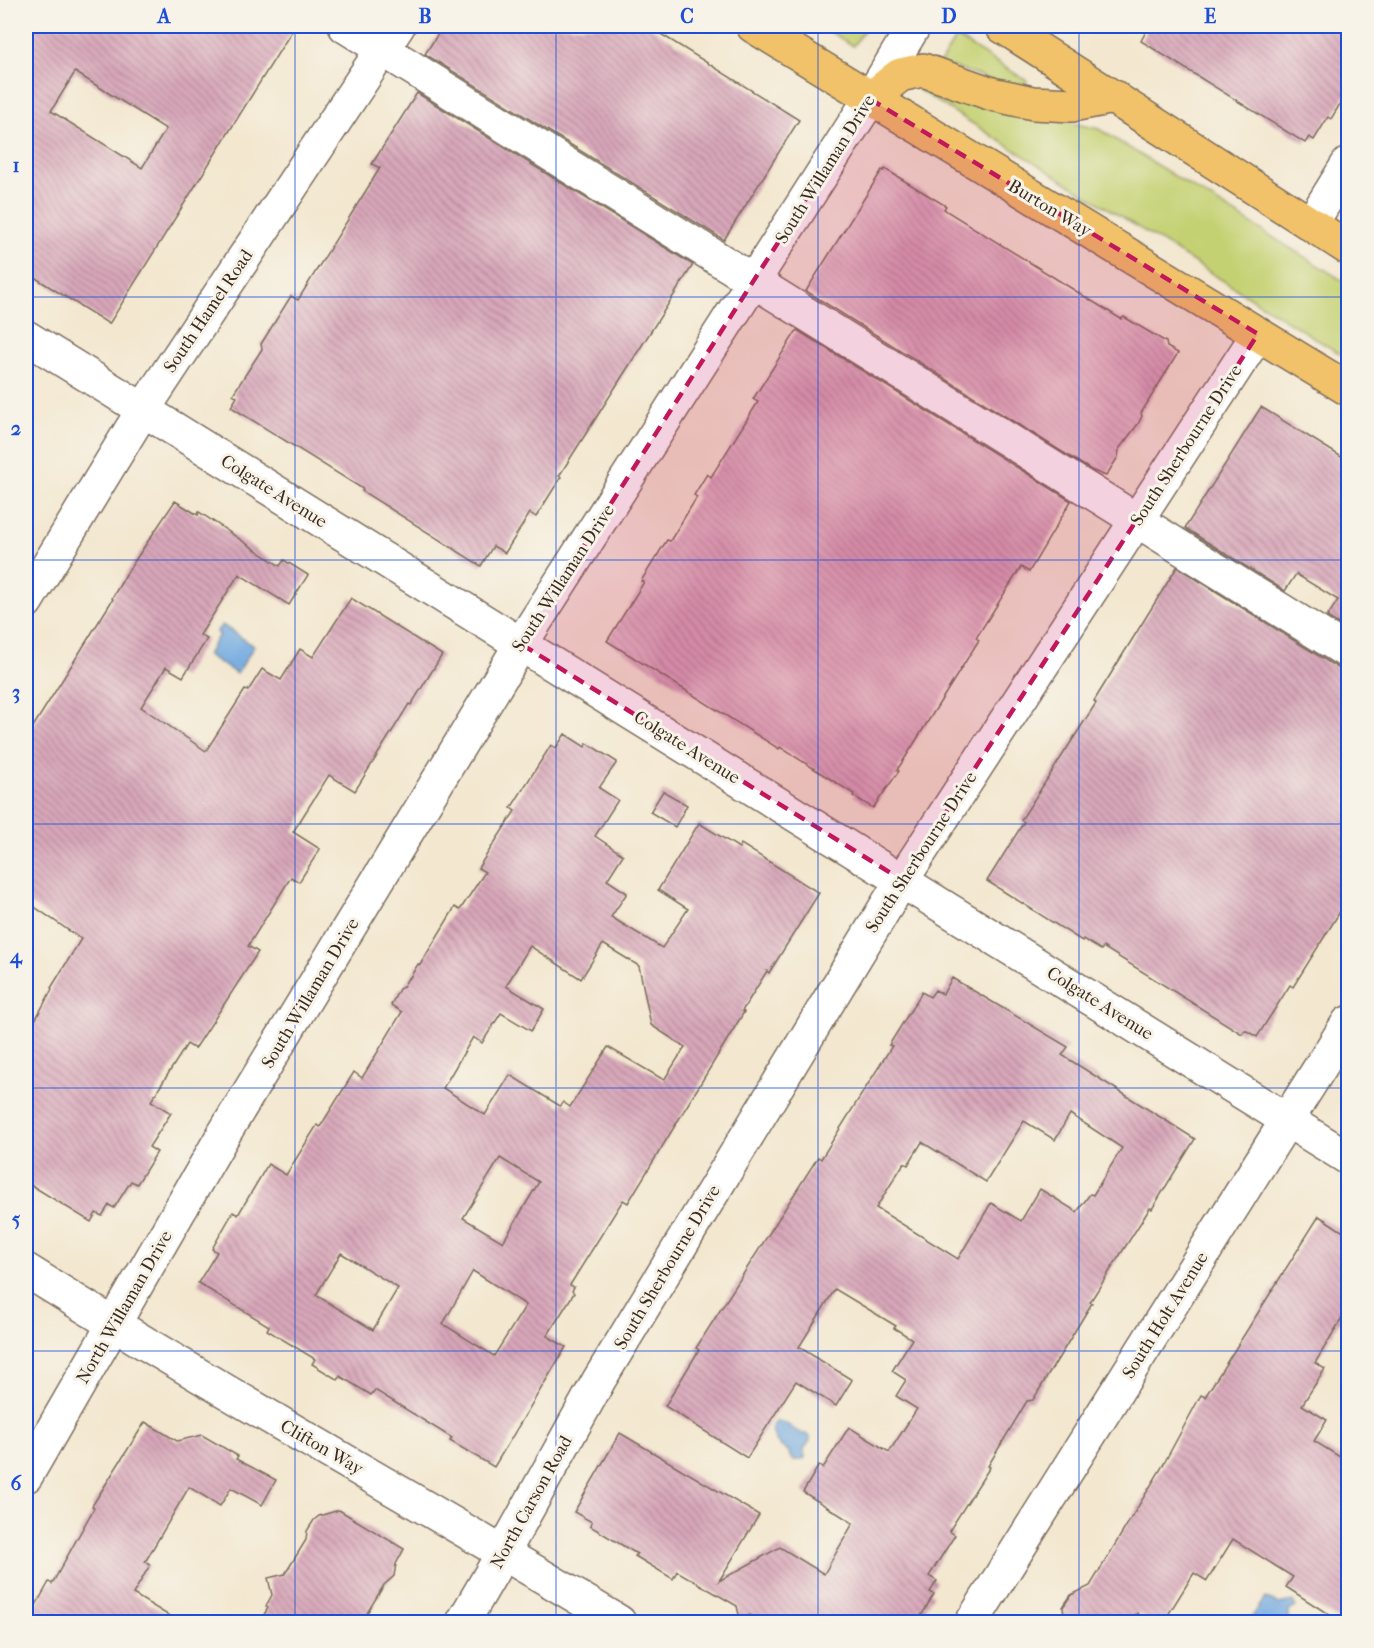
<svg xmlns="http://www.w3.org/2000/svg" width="1374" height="1648" viewBox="0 0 1374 1648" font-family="'IM FELL French Canon',serif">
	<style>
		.grass { fill: #c4d172; stroke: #807e48; stroke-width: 1.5 }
		.water { fill: #71a9e0; stroke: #566a7f; stroke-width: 1.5 }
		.building { fill: url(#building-back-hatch); fill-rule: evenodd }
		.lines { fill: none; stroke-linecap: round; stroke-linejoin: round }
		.minor-casing { stroke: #7b6c5c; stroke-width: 36 }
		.major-casing { stroke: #7b6c5c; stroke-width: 36 }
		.minor { stroke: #fff; stroke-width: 33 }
		.major { stroke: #f2c26a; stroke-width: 33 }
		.marked { fill: #c2185b; fill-opacity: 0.2; stroke: #c2185b; stroke-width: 4.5; stroke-dasharray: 12 8; stroke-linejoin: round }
		.grid { fill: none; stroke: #1d4ed8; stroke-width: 1.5; stroke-opacity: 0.55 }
		.labels { text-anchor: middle; stroke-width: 6; stroke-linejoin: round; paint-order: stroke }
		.street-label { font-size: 18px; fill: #3b2a1e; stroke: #f7f3e8 }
		.neatline { fill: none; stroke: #1d4ed8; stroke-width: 2 }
		.grid-label { font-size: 20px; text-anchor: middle; font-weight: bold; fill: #1d4ed8 }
	</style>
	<defs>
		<pattern id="building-back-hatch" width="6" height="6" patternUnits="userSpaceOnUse" patternTransform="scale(1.5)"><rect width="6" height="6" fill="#d8a7ba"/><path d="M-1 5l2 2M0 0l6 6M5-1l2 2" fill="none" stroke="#b08897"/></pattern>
	</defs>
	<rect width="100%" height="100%" fill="#f7f3e8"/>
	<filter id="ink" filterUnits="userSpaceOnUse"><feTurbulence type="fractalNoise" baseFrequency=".0167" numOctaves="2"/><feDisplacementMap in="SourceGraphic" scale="12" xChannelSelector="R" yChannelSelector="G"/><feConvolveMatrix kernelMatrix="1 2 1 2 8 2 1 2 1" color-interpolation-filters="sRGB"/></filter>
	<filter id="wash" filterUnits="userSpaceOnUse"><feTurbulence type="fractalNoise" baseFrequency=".008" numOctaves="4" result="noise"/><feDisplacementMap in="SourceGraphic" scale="24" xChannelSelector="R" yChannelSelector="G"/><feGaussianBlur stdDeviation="1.35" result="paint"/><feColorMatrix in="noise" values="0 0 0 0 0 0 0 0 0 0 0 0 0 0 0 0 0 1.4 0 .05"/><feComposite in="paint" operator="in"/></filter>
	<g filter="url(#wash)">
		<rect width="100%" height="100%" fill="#f3e7cf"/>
		<g class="grass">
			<path d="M821,26H867L853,46Z"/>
			<path d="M956,37L1027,81L1022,90L940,63Z"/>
			<path d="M926,80L1040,116L1099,129L1348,284V359L919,90Z"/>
		</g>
		<g class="water">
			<path d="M222,625L254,646L237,674L207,655L219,635L217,631Z"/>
			<path d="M777,1421C789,1421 794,1434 806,1434L810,1438V1441L804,1449L805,1458C797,1462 789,1461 789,1451C779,1447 772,1437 772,1427Z"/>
			<path d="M1265,1598L1278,1604L1293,1601L1296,1607L1289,1611L1287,1622H1261L1252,1617Z"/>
		</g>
		<g id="blocks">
			<g class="building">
				<path d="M26,26H295L109,324L26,272ZM75,72L166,129L142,168L51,111Z"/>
				<path d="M443,26H648L799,120L724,240L425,54Z"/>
				<path d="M1149,26H1348V91L1331,119L1328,117L1314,140L1309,137L1305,143L1141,41Z"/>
				<path d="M417,93L693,265L559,476L561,477L536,517L530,513L505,553L493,546L481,566L362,491L363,489L231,407L237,397L233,394L262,349L261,344L291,296L298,300L380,168L372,164Z"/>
				<path d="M885,169L946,206L944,209L948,212L1121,319L1124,317L1166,342L1167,347L1178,353L1141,413L1142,416L1138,424L1119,449L1118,457L1106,476L1091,470L806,291L882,170L884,171Z"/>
				<path d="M797,330L1071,501L1029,572L1021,567L976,638L979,640L905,758L897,770L899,771L873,808L853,796L854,794L780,747L779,749L607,641L644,582L641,581L667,540L670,541L697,497L694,495L707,474L711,477L758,402L753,399Z"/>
				<path d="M1261,407L1348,461V630L1327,617L1338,600L1296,574L1285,591L1185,528Z"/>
				<path d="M175,501L198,515L199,512L280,566L284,560L308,575L289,605L239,574L200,635L207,639L183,677L166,667L141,707L206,751L245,690L248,691L262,669L281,680L300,649L313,657L351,598L442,655L411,705L409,704L355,791L329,775L293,832L320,849L299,882L291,877L248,946L258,952L195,1049L187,1044L151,1101L171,1113L149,1147L157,1152L137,1184L131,1181L114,1208L109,1205L102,1216L96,1213L91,1222L26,1182V1037L52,989L51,988L81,939L26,901V738L113,599L112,598L128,571Z"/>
				<path d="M1177,567L1338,668L1348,671V899L1293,987L1290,985L1257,1037L1245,1030L1242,1034L1103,947L1101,950L1083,939L1082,941L987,881L1024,822L1021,820L1096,703L1094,701Z"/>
				<path d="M565,734L585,747L587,743L617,762L599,788L618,800L595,836L623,855L607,880L627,893L611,917L662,948L688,909L658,890L699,823L739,848L741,844L819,893L769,973L767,971L742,1011L744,1012L628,1203L623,1200L570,1285L574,1287L572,1291L574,1293L547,1336L566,1347L494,1467L450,1441L452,1438L375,1390L371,1395L340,1376L338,1380L312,1364L315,1359L267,1330L269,1326L198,1283L217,1252L212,1249L233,1212L238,1215L268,1164L286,1175L317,1125L320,1127L354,1072L362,1078L402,1012L391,1005L399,989L403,987L408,978L409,979L418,964L420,965L455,907L460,910L485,872L478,868L515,811L511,808L551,745L556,748ZM603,944L639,966L651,1025L685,1047L664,1080L608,1047L570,1107L563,1102L560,1106L510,1075L485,1115L443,1088L473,1037L482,1043L501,1013L531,1031L544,1009L506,986L530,946L581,979ZM500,1158L539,1182L503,1242L463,1218ZM341,1253L398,1288L373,1330L316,1295ZM473,1271L526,1305L494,1356L443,1324Z"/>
				<path d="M663,791L687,805L675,827L650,812Z"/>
				<path d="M952,978L1068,1047L1062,1055L1195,1139L1152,1209L1150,1208L1090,1302L1092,1303L1033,1400L1027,1401L988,1466L990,1467L949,1531L955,1535L929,1576L937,1581L930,1592L934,1594L917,1623H763L750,1615L740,1619L737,1606L677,1571L673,1579L635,1556L637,1554L590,1526L592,1522L574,1512L620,1433L759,1515L719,1581L780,1547L824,1574L853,1523L803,1492L819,1465L823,1468L849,1427L889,1452L917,1409L896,1396L906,1380L892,1371L912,1339L894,1328L896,1326L835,1289L799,1347L852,1380L836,1406L796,1381L747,1458L665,1406L699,1350L696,1348L818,1157L821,1159L892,1046L889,1045L922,992L930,997L935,990L943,994ZM1070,1114L1122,1148L1093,1195L1090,1194L1077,1212L1040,1189L1021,1221L991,1203L958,1259L876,1208L904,1163L908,1165L922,1142L986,1182L1024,1121L1055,1140Z"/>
				<path d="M1319,1216L1348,1235V1308L1315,1363L1325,1369L1302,1405L1327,1420L1314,1441L1348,1462V1623H1342L1286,1587L1293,1577L1233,1539L1207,1581L1194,1573L1163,1623H1152L1137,1613L1127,1623H1065L1063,1607L1071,1595L1090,1586L1162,1467L1201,1395L1205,1397Z"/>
				<path d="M145,1422L177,1441L202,1435L238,1456L236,1459L276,1480L262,1505L231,1488L220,1506L189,1487L145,1562L150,1565L133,1594L181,1623H26L49,1582L52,1584L94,1508L92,1506Z"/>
				<path d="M339,1510L404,1549L396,1564L394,1576L384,1585L361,1623H259L268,1608L266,1606L272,1595L268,1578L285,1574L306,1540L307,1531L314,1520L319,1516Z"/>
			</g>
		</g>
	</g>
	<g filter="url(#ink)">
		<use href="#blocks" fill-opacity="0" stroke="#7b6c5c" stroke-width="1.5"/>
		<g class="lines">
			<g class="minor-casing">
				<g id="minor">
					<path d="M345,26L1348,652"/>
					<path d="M1311,224L1348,164"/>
					<path d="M26,337L1348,1158"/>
					<path d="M26,602L143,410L398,26"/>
					<path d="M26,1270C220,1392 422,1503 619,1622"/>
					<path d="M26,1476L222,1137L521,644L870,99L914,26"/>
					<path d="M463,1622L503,1553L599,1380L902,880L1258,334"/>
					<path d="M972,1622L1348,1023"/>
				</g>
			</g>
			<g class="major-casing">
				<g id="major">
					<path d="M753,26L1348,389"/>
					<path d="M1002,26L1348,248"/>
					<path d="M870,99L900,75L923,70L992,94L1033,103L1072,105L1114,97"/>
				</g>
			</g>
			<use href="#minor" class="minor"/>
			<use href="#major" class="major"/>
		</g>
	</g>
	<path class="marked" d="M870,99L1258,334L902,880L521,644Z"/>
	<path class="grid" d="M295,26V1622M556,26V1622M818,26V1622M1079,26V1622M26,297H1348M26,560H1348M26,824H1348M26,1088H1348M26,1351H1348"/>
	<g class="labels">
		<g class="street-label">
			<text transform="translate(825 169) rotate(-58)" y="6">South Willaman Drive</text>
			<text transform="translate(1050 208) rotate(31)" y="6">Burton Way</text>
			<text transform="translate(208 311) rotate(-56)" y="6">South Hamel Road</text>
			<text transform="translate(1186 445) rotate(-57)" y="6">South Sherbourne Drive</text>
			<text transform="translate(274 491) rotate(32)" y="6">Colgate Avenue</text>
			<text transform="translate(563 578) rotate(-57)" y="6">South Willaman Drive</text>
			<text transform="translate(687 747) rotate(32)" y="6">Colgate Avenue</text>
			<text transform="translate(921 852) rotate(-57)" y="6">South Sherbourne Drive</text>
			<text transform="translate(310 993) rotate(-59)" y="6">South Willaman Drive</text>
			<text transform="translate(1100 1003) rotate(32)" y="6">Colgate Avenue</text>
			<text transform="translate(667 1267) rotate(-59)" y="6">South Sherbourne Drive</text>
			<text transform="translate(124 1307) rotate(-60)" y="6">North Willaman Drive</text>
			<text transform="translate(1165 1315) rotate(-58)" y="6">South Holt Avenue</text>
			<text transform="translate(322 1447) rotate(30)" y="6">Clifton Way</text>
			<text transform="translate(531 1502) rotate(-61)" y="6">North Carson Road</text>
		</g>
	</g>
	<rect width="1374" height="1648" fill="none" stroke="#f7f3e8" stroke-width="66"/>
	<rect x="33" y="33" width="1308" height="1582" class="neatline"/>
	<g class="grid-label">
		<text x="164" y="23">A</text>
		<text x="425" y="23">B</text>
		<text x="687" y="23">C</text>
		<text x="949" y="23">D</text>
		<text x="1210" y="23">E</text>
		<text x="16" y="172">1</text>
		<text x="16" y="435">2</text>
		<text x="16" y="699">3</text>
		<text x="16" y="963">4</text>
		<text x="16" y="1226">5</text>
		<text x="16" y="1490">6</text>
	</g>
</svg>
